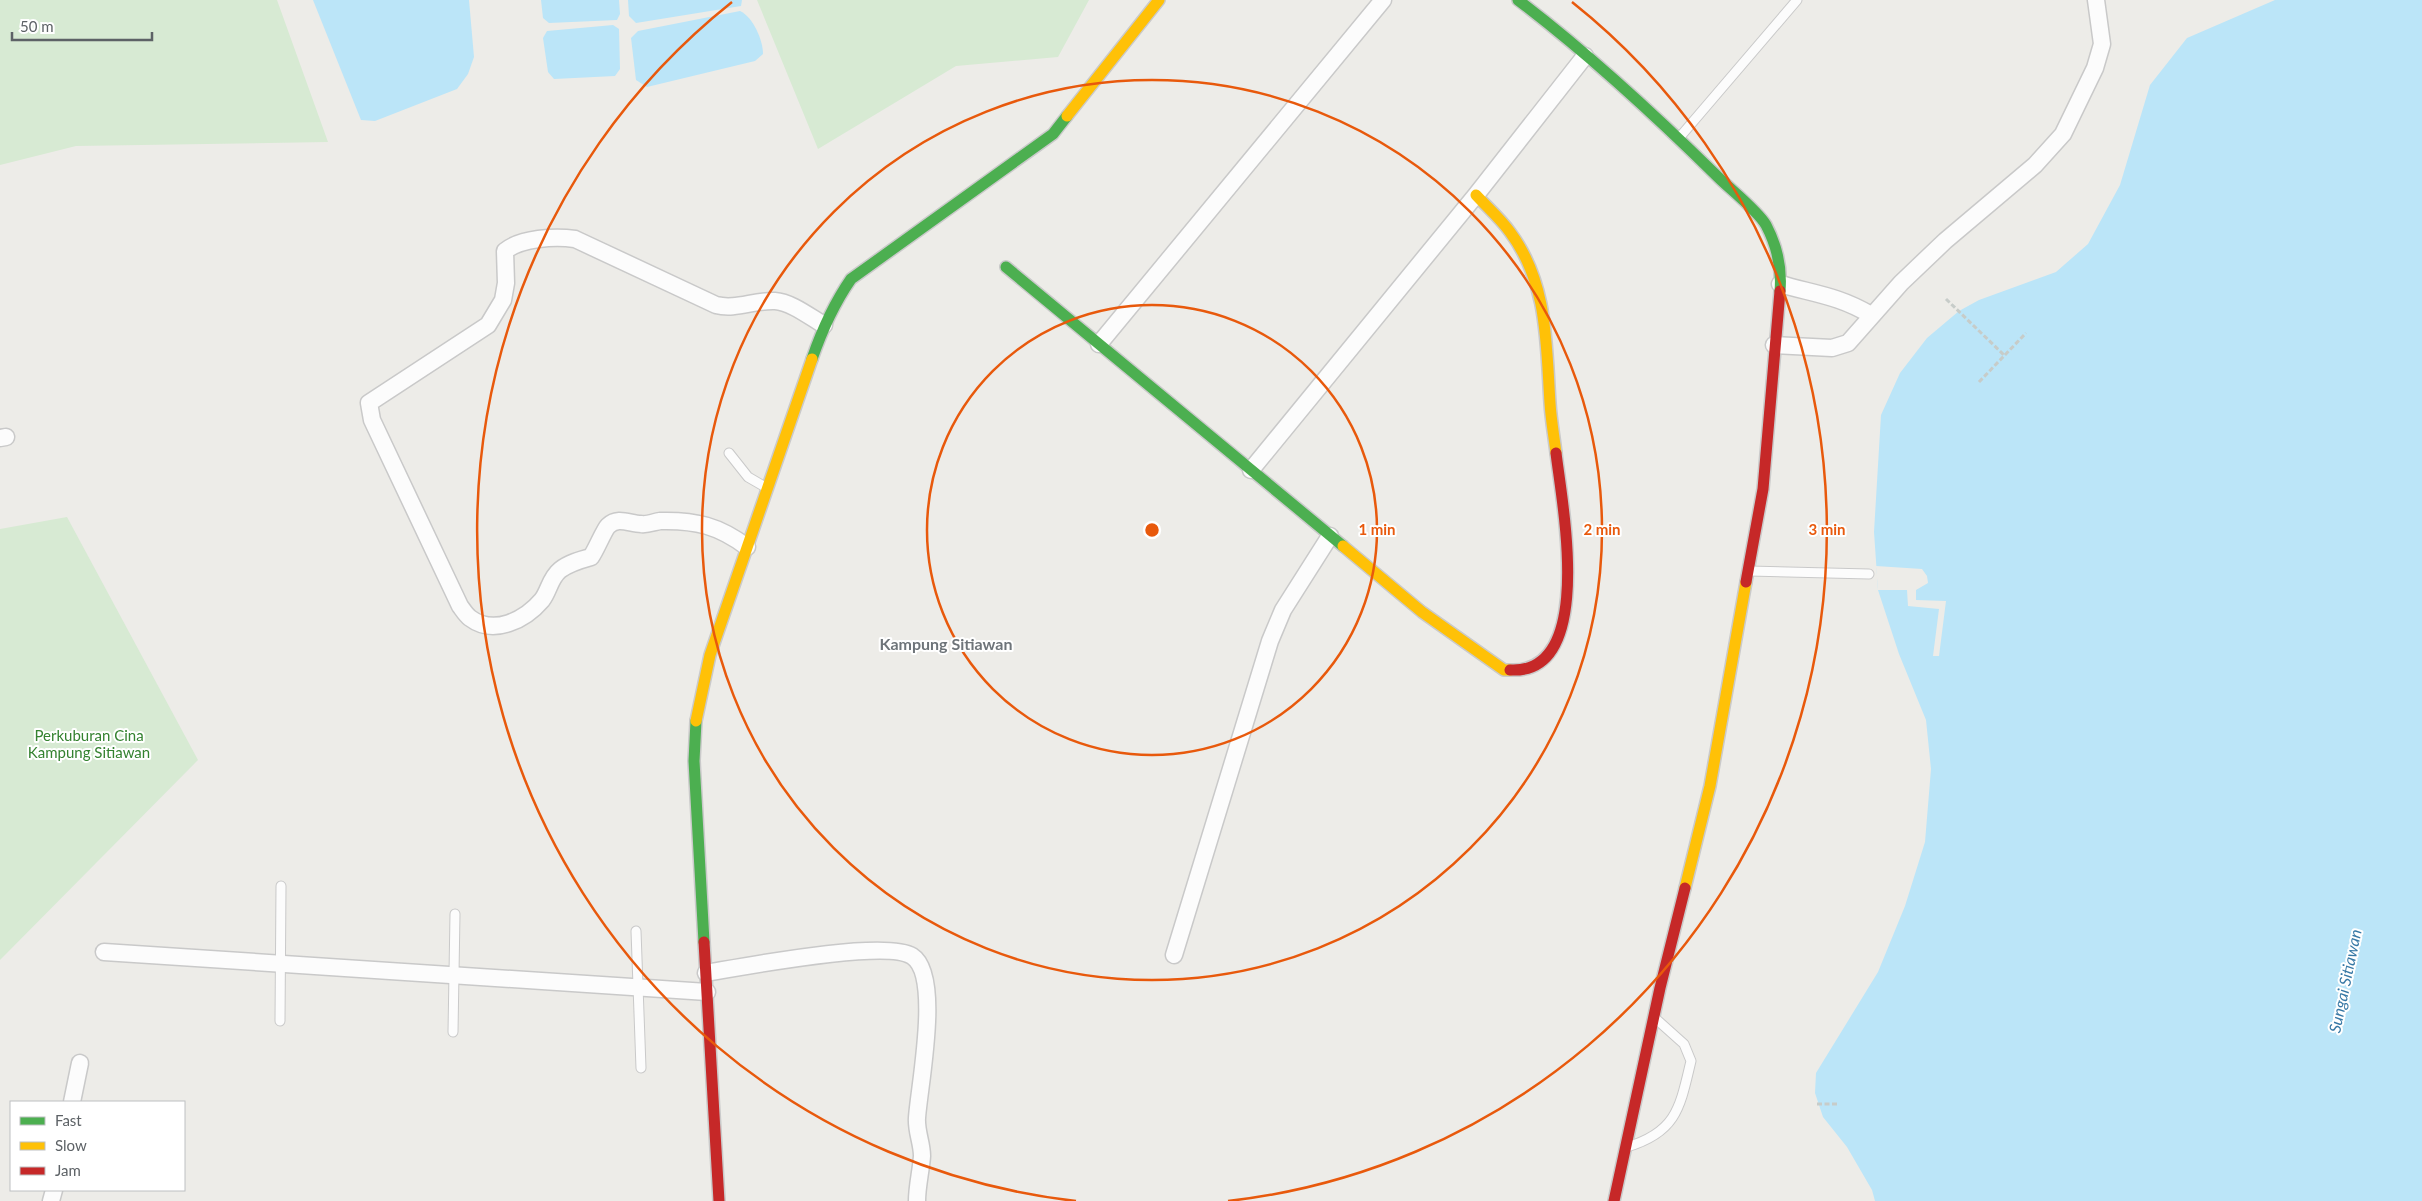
<svg xmlns="http://www.w3.org/2000/svg" width="2422" height="1201" viewBox="0 0 2422 1201" font-family="Lato,sans-serif">
	<style>
		.green { fill: #d7ead3 }
		.water { fill: #bbe5f8 }
		.pier { fill: #edece8 }
		.lines { fill: none; stroke-linecap: round; stroke-linejoin: round }
		.lane-casing { stroke: #c9c9c9; stroke-width: 11 }
		.street-casing { stroke: #c9c9c9; stroke-width: 19 }
		.fast-casing { stroke: #cacaca; stroke-width: 14 }
		.slow-casing { stroke: #cacaca; stroke-width: 14 }
		.jam-casing { stroke: #cacaca; stroke-width: 14 }
		.path { stroke: #c7ccc9; stroke-width: 3; stroke-dasharray: 5 2.5; stroke-linecap: butt }
		.lane { stroke: #fcfcfc; stroke-width: 9 }
		.street { stroke: #fcfcfc; stroke-width: 16 }
		.fast { stroke: #4caf50; stroke-width: 11 }
		.slow { stroke: #ffc107; stroke-width: 11 }
		.jam { stroke: #c62828; stroke-width: 11 }
		.ring { fill: none; stroke: #e8590c; stroke-width: 2.5 }
		.labels { text-anchor: middle; stroke-width: 4; stroke-linejoin: round; paint-order: stroke }
		.park-label { font-size: 15px; fill: #348230; stroke: #fff }
		.neighbourhood-label { font-size: 16px; font-weight: bold; fill: #6e7479; stroke: #fff }
		.water-label { font-size: 16px; font-style: italic; fill: #3778a5; stroke: #fff }
		.centre { fill: #e8590c; stroke: #fff; stroke-width: 2.5 }
		.ring-label { font-size: 15px; text-anchor: middle; font-weight: bold; fill: #e8590c; stroke: #fff; stroke-width: 4; stroke-linejoin: round; paint-order: stroke }
	</style>
	<rect width="100%" height="100%" fill="#edece8"/>
	<g class="green">
		<path d="M0,0H277L328,142L76,146L0,165Z"/>
		<path d="M757,0H1089L1058,57L956,66L818,149Z"/>
		<path d="M67,517L198,760L0,960V529Z"/>
	</g>
	<g class="water">
		<path d="M313,0H469L474,57L468,74L457,89L375,121L361,120Z"/>
		<path d="M541,0H619L620,14L617,20L549,23L543,18Z"/>
		<path d="M628,0H742L741,6L636,23L629,16Z"/>
		<path d="M2275,0H2422V1201H1875L1872,1190L1847,1147L1823,1117L1815,1093L1816,1073L1878,972L1905,906L1925,842L1931,769L1926,720L1899,654L1878,590L1874,532L1881,415L1900,373L1927,338L1959,311L1979,300L2056,272L2088,244L2120,185L2150,85L2187,38Z"/>
		<path d="M740,11C753,17 763,40 763,54L755,61L647,87L636,80L631,38L638,31Z"/>
		<path d="M613,25L619,29L620,69L615,76L554,79L548,72L543,38L547,31Z"/>
	</g>
	<path class="pier" d="M1876,566L1922,569L1927,576L1928,583L1916,590V600L1946,601L1939,656H1933L1939,609L1908,606L1907,590H1878Z"/>
	<g class="lines">
		<g class="lane-casing">
			<g id="lane">
				<path d="M1679,138L1797,0"/>
				<path d="M729,453L748,477L767,488"/>
				<path d="M1749,571L1869,574"/>
				<path d="M636,931L641,1068"/>
				<path d="M280,1021L281,886"/>
				<path d="M453,1032L455,914"/>
				<path d="M1627,1147C1677,1132 1680,1107 1691,1061L1684,1044L1656,1019"/>
			</g>
		</g>
		<g class="street-casing">
			<g id="street">
				<path d="M1780,284C1815,294 1839,296 1871,315"/>
				<path d="M1099,344L1383,0"/>
				<path d="M1774,345L1832,348L1848,343L1901,283L1945,241L2035,165L2063,134L2095,68L2102,44L2096,0"/>
				<path d="M0,438L6,437"/>
				<path d="M1251,470L1476,195L1585,56"/>
				<path d="M747,547C719,526 696,520 660,521C654,522 647,525 641,524C630,524 618,516 608,526C604,530 596,550 591,557C580,560 569,563 560,570C550,578 549,591 542,600C525,620 494,636 470,618C466,615 463,610 460,606L372,420L369,403L488,325L503,300L506,283L505,251C521,238 555,236 575,239L716,305C736,310 754,300 775,301C791,302 810,317 824,325"/>
				<path d="M104,952L707,992"/>
				<path d="M1174,955L1270,641L1283,610L1330,536"/>
				<path d="M706,973C742,967 885,939 912,956C942,975 919,1086 917,1118C916,1131 922,1143 922,1156C921,1171 917,1186 917,1201"/>
				<path d="M72,1102L80,1063"/>
				<path d="M51,1201L54,1190"/>
			</g>
		</g>
		<g class="fast-casing">
			<g id="fast">
				<path d="M1518,0C1588,53 1655,115 1718,177C1730,189 1758,211 1766,225C1777,246 1782,268 1780,291"/>
				<path d="M1006,267L1343,546"/>
				<path d="M812,359C822,330 833,305 851,279L1053,134L1067,116"/>
				<path d="M696,721L694,761L704,942"/>
			</g>
		</g>
		<g class="slow-casing">
			<g id="slow">
				<path d="M1067,116L1159,0"/>
				<path d="M1476,195C1487,207 1500,218 1510,232C1548,283 1546,343 1550,403C1551,420 1554,436 1556,453"/>
				<path d="M1343,546L1422,612L1504,670H1510"/>
				<path d="M696,721L710,655L812,359"/>
				<path d="M1685,888L1710,786L1746,582"/>
			</g>
		</g>
		<g class="jam-casing">
			<g id="jam">
				<path d="M1746,582L1763,489L1780,291"/>
				<path d="M1510,670C1596,675 1562,504 1556,453"/>
				<path d="M704,942L719,1201"/>
				<path d="M1614,1201L1660,988L1685,888"/>
			</g>
		</g>
		<g class="path">
			<path d="M1946,299L2005,356"/>
			<path d="M1979,382L2026,333"/>
			<path d="M1817,1104H1838"/>
		</g>
		<use href="#lane" class="lane"/>
		<use href="#street" class="street"/>
		<use href="#fast" class="fast"/>
		<use href="#slow" class="slow"/>
		<use href="#jam" class="jam"/>
	</g>
	<g class="ring">
		<circle cx="1152" cy="530" r="225"/>
		<circle cx="1152" cy="530" r="450"/>
		<path d="M1076 1201A675 675 0 0 1 732 2M1572 2A675 675 0 0 1 1228 1201"/>
	</g>
	<g class="labels">
		<g class="park-label">
			<text x="89" y="741">Perkuburan Cina<tspan x="89" dy="17">Kampung Sitiawan</tspan></text>
		</g>
		<g class="neighbourhood-label">
			<text x="946" y="650">Kampung Sitiawan</text>
		</g>
		<g class="water-label">
			<text transform="translate(2345 981) rotate(-78)" y="6">Sungai Sitiawan</text>
		</g>
	</g>
	<circle cx="1152" cy="530" r="8" class="centre"/>
	<g class="ring-label">
		<text x="1377" y="535">1 min</text>
		<text x="1602" y="535">2 min</text>
		<text x="1827" y="535">3 min</text>
	</g>
	<rect x="10" y="1101" width="175" height="90" fill="#ffffff" stroke="#bec0c2"/>
	<rect x="20" y="1117" width="25" height="8" fill="#4caf50" stroke="#bec0c2"/>
	<text x="55" y="1126" font-size="15" fill="#5d6266">Fast</text>
	<rect x="20" y="1142" width="25" height="8" fill="#ffc107" stroke="#bec0c2"/>
	<text x="55" y="1151" font-size="15" fill="#5d6266">Slow</text>
	<rect x="20" y="1167" width="25" height="8" fill="#c62828" stroke="#bec0c2"/>
	<text x="55" y="1176" font-size="15" fill="#5d6266">Jam</text>
	<path d="M12 32v8h140v-8" fill="none" stroke="#5d6266" stroke-width="2.5"/>
	<text x="20" y="32" font-size="15" fill="#5d6266" stroke="#ffffff" stroke-width="4" paint-order="stroke">50 m</text>
</svg>
